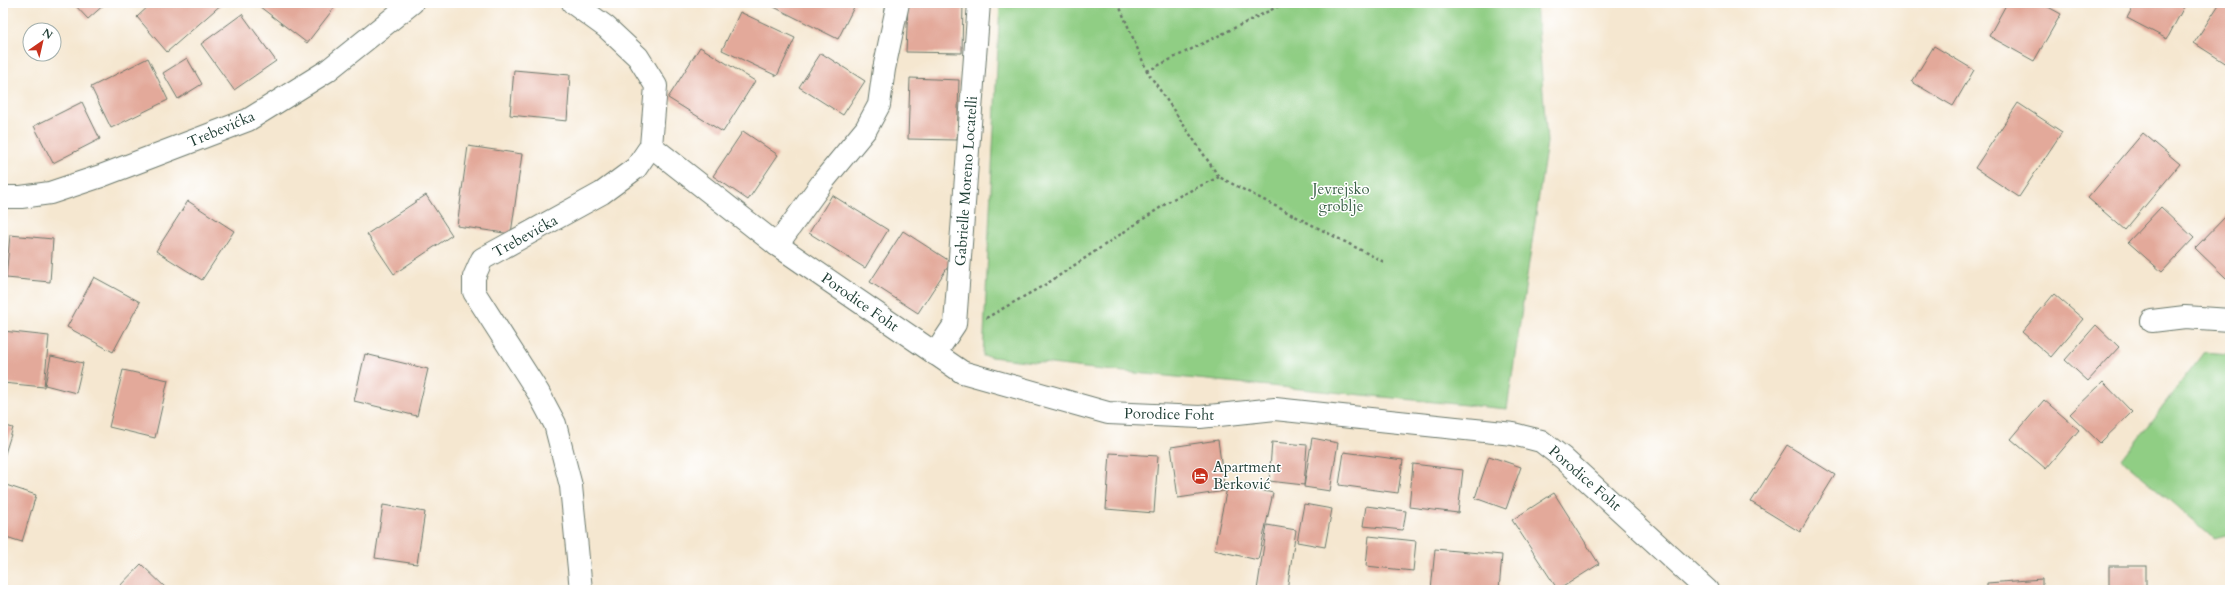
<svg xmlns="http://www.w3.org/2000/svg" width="2233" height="593" viewBox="0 0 2233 593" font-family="Cardo,serif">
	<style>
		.green { fill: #90ce84; stroke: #58865c }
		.building { fill: #e3a99a }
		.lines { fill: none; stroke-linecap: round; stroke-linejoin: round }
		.minor-casing { stroke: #6a786b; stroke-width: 24 }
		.path { stroke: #6a786b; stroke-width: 2.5; stroke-dasharray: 3 3; stroke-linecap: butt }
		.minor { stroke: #fff; stroke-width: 22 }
		.labels { text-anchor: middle; stroke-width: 3; stroke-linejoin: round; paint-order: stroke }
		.street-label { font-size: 15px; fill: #1f3d34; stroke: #fff }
		.park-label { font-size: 15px; fill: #3b6148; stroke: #fff }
		.poi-label { font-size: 15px; fill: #1f3d34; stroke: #fff; text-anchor: start }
	</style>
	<rect width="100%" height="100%" fill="#fff"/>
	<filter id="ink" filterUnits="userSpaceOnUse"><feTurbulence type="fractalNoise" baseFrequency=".025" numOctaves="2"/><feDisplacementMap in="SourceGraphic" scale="8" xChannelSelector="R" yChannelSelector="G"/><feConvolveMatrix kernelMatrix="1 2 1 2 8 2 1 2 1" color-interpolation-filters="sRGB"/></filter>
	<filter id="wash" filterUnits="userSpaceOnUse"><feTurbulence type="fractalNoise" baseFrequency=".012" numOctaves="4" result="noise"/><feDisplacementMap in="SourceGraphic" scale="16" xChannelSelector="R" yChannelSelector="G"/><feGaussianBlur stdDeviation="0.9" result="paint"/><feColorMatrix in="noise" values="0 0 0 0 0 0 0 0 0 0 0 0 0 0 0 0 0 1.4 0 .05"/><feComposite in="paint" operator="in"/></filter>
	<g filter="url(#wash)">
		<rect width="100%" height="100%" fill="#f5e7d0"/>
		<g class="green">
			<path d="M1000,3H1536L1547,142L1507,409L1094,369L983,356Z"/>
			<path d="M2204,352L2230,354V535L2214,539L2122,459Z"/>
		</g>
		<g id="blocks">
			<g class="building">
				<path d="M73,3H106L88,19Z"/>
				<path d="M152,3H223L167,52L137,17Z"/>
				<path d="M255,3H327L334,8L307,43Z"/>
				<path d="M766,3H856L838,39Z"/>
				<path d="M908,3H963L962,53L906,52Z"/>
				<path d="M2007,3H2041L2061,14L2034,61L1989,36Z"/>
				<path d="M2135,3H2186L2167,39L2127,18Z"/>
				<path d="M2220,3H2230V66L2194,43Z"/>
				<path d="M740,12L795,38L777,76L722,50Z"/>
				<path d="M242,14L276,61L234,90L201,44Z"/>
				<path d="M1934,46L1974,70L1953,106L1912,82Z"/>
				<path d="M700,47L755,81L723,132L668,98Z"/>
				<path d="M821,53L865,81L843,115L799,87Z"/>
				<path d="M148,58L168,100L111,128L91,87Z"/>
				<path d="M187,58L202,84L178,99L163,73Z"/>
				<path d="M514,70L570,75L567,121L510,115Z"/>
				<path d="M910,78L959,80L957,140L908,139Z"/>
				<path d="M82,102L100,139L53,163L34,126Z"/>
				<path d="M2018,103L2062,132L2019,197L1975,168Z"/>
				<path d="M743,131L778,155L748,200L713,176Z"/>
				<path d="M2143,133L2180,164L2125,230L2088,198Z"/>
				<path d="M468,146L522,154L511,234L457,226Z"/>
				<path d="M426,195L452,235L394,274L367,234Z"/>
				<path d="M832,195L888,230L865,268L809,233Z"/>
				<path d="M188,201L234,231L202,280L156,251Z"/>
				<path d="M2161,207L2194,238L2162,272L2128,242Z"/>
				<path d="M2229,213L2230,275L2226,278L2195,248Z"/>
				<path d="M903,231L951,262L918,313L870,282Z"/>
				<path d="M10,235L53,239L50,282L6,278Z"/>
				<path d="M94,277L140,302L113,352L67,327Z"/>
				<path d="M2054,294L2083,319L2051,357L2022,332Z"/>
				<path d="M2096,325L2119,347L2088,381L2065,360Z"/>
				<path d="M3,331L49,336L44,387L3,383Z"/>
				<path d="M365,354L428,369L417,416L354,401Z"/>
				<path d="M51,356L83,363L76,393L45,385Z"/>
				<path d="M123,370L168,380L155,438L109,427Z"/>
				<path d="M2103,382L2132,412L2100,443L2070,414Z"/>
				<path d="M2044,400L2079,430L2046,469L2011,439Z"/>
				<path d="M3,425L13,428L3,460Z"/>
				<path d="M1312,438L1338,443L1330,491L1304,487Z"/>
				<path d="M1218,440L1225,491L1178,498L1171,447Z"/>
				<path d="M1272,442L1307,445L1304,485L1269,481Z"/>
				<path d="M1787,445L1835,475L1800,532L1751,502Z"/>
				<path d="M1344,452L1403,460L1398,493L1339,485Z"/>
				<path d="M1110,453L1158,456L1154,513L1106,509Z"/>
				<path d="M1489,456L1521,467L1506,509L1475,498Z"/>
				<path d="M1413,464L1463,470L1458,513L1409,507Z"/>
				<path d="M1228,483L1273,493L1258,560L1214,550Z"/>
				<path d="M3,484L36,495L22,542L3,536Z"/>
				<path d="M1554,493L1599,564L1558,590L1512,520Z"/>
				<path d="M1304,504L1332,509L1325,547L1297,542Z"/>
				<path d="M383,505L425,512L417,564L375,558Z"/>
				<path d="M1366,506L1406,511L1403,530L1363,526Z"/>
				<path d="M1267,525L1296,530L1287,590H1257Z"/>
				<path d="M1369,536L1416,541L1413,571L1366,566Z"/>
				<path d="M1435,549L1502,555L1499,590H1431Z"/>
				<path d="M141,564L168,590H116Z"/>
				<rect x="2109" y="566" width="37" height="24"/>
				<path d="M2042,579V590H1987V583Z"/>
			</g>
		</g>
	</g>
	<g filter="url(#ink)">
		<use href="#blocks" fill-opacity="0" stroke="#6a786b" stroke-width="1"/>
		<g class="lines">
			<g class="minor-casing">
				<g id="minor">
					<path d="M573,3L606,27L638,57L656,86L651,146L636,168L602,193L482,259L474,277V292L538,392L555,424L571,486L581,590"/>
					<path d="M651,146L777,245L962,372L1108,413L1200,417L1275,409L1513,434L1541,441L1563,458L1707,590"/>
					<path d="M3,197H21L50,193L101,176L248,120L327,71L412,3"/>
					<path d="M777,245L824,180L866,129L879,105L884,69L898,3"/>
					<path d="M2152,321L2185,317L2230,320"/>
					<path d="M935,354L955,324L979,3"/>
				</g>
			</g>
			<g class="path">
				<path d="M1118,3L1147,71L1219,177L1386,263"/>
				<path d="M1147,71L1285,3"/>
				<path d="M986,318L1048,283L1173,199L1219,177"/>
			</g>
			<use href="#minor" class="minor"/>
		</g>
	</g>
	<defs>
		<g id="hotel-disc" transform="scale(0.9)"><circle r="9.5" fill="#c8321e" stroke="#fff"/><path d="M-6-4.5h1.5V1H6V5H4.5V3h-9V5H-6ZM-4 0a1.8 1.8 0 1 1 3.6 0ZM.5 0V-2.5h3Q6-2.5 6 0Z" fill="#fff"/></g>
	</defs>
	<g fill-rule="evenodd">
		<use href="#hotel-disc" x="1200" y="476"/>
	</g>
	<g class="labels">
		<g class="street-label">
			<text transform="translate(221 129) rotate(-23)" y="5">Trebevićka</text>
			<text transform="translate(966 181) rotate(-86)" y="5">Gabrielle Moreno Locatelli</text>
			<text transform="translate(525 236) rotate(-29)" y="5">Trebevićka</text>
			<text transform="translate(860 302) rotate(35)" y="5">Porodice Foht</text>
			<text transform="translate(1169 414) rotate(1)" y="5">Porodice Foht</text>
			<text transform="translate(1585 478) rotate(41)" y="5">Porodice Foht</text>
		</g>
		<g class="park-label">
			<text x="1341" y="194">Jevrejsko<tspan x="1341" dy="17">groblje</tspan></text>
		</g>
		<g class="poi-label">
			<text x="1213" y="472">Apartment<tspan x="1213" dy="17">Berković</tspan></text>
		</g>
	</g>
	<rect width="2233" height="593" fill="none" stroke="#fff" stroke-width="16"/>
	<g transform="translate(42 42) rotate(34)"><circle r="19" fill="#ffffff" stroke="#a5b1ae"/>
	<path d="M0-3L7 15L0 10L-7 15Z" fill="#c8321e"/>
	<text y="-6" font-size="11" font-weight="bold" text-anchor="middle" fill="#1f3d34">N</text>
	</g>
</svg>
